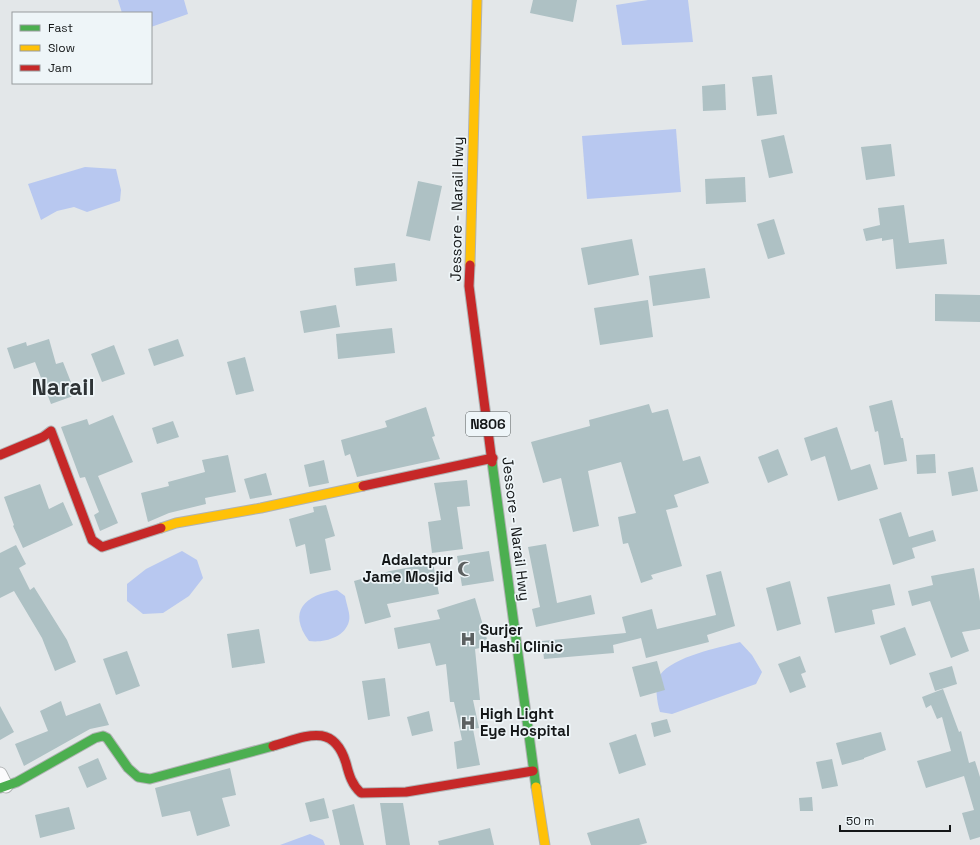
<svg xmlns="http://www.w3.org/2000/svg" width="980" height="845" viewBox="0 0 980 845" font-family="'Space Grotesk',sans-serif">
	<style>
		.water { fill: #b8c8f0 }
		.building { fill: #aec1c4 }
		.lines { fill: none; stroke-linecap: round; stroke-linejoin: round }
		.street-casing { stroke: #b0b3b4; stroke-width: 15 }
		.fast-casing { stroke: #b0b3b4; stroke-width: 11 }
		.slow-casing { stroke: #b0b3b4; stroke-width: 11 }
		.jam-casing { stroke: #b0b3b4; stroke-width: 11 }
		.street { stroke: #fbfbfc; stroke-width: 13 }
		.fast { stroke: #4caf50; stroke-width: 9 }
		.slow { stroke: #ffc107; stroke-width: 9 }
		.jam { stroke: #c62828; stroke-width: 9 }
		.labels { text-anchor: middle; stroke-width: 3.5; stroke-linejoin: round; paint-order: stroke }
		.shield { fill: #eef5f8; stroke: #555a5b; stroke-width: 1 }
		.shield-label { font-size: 14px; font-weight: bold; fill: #141718 }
		.street-label { font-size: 15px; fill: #141718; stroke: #eef5f8 }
		.poi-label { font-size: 15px; font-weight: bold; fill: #141718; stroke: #eef5f8; text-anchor: start }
		.town-label { font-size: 23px; font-weight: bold; fill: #2e3335; stroke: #eef5f8 }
	</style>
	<rect width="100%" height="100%" fill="#e3e7e9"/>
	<g class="water">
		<path d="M118,0H184L188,14L151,27V13H122Z"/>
		<path d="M648,0H688L693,42L622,45L616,5Z"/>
		<path d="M676,129L681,192L587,199L582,136Z"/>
		<path d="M85,167L116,169L121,190L120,201L87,212L74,207L57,211L41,220L28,184Z"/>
		<path d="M182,551L197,560L203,578L189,596L163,613L143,614L127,601V584L146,569Z"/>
		<path d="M337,590L345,596C346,603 351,615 349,621C345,638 323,643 309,641C287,611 305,595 337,590Z"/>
		<path d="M740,642L752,655L762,672L756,684L672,714L660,712C657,702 654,685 660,675C674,656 718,648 740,642Z"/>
		<path d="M310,834L323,840L325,845H280Z"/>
	</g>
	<g class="building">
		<path d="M533,0H577L573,22L530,13Z"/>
		<path d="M772,75L777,114L757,116L752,77Z"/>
		<path d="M725,84L726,110L703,111L702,86Z"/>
		<path d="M784,135L793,173L769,178L761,140Z"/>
		<path d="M891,144L895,176L866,180L861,147Z"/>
		<path d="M745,177L746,202L706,204L705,179Z"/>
		<path d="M418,181L442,186L430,241L406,236Z"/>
		<path d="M904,205L909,243L944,239L947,264L896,269L893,239L882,241V238L866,241L863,229L880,225L878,208Z"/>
		<path d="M774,219L785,254L768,259L757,224Z"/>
		<path d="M632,239L639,275L588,285L581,248Z"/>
		<path d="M395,263L397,281L356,286L354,268Z"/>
		<path d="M705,268L710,298L653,306L649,276Z"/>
		<path d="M935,294L980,295V322L935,321Z"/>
		<path d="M648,300L653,337L600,345L594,308Z"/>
		<path d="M336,305L340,327L304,333L300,311Z"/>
		<path d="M392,328L395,353L338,359L336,334Z"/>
		<path d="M49,339L56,364L63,362L76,395L51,404L35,362L14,369L7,348L26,342L27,346Z"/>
		<path d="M178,339L184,356L154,366L148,349Z"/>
		<path d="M114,345L125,374L102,382L91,354Z"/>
		<path d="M245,357L254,391L236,395L227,362Z"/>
		<path d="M892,400L901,438H903L907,461L884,465L878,431L875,432L869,406Z"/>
		<path d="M649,404L652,413L668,409L683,461L700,456L709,483L674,495L678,507L666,510L682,566L651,575L653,579L641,583L628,543L623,544L618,517L636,513L621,462L588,471L599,526L573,532L561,478L543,483L531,442L590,426L589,420Z"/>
		<path d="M426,407L435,436L432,437L440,459L357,477L350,454L345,456L341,440L387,427L385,421Z"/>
		<path d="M113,415L133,462L98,476L118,523L100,531L94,515L99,512L85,477L80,478L61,427L87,419L89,425Z"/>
		<path d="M173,421L179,437L157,444L152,428Z"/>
		<path d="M837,427L851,470L870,464L878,489L838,501L825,456L811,461L804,438Z"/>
		<path d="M778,449L788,475L768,483L758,457Z"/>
		<path d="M935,454L936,473L917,474L916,455Z"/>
		<path d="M228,455L236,492L205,498L206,504L169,513L148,522L141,493L169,486L168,482L205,472L202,460Z"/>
		<path d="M324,460L329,483L309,487L304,465Z"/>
		<path d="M973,467L978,491L952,496L948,472Z"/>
		<path d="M266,473L272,495L250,499L244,479Z"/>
		<path d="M467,480L470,506L457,507L463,549L432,553L428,522L441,520L434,483Z"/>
		<path d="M40,484L49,509L63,502L73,525L23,548L13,526L14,525L4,497Z"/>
		<path d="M326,505L335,536L325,539L331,570L310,574L305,544L296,547L289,519L314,512L313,507Z"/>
		<path d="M901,512L909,537L933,530L936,541L912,548L915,558L893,565L879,519Z"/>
		<path d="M546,544L557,603L591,595L595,614L536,627L532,609L540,607L528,547Z"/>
		<path d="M16,545L26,564L19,568L30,590L34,587L67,640L76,662L55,671L42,638L14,591L0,598V553Z"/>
		<path d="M489,551L494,581L462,586L457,556Z"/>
		<path d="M433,563L439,594L387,604L391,617L365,624L354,581L390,571Z"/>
		<path d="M974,568L980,601V629L962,632L969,651L951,658L930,601L912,606L908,591L933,585L931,576Z"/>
		<path d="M721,571L735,626L707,635L709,642L646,658L641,638L613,645L614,653L544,659L542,641L626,633L622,617L652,609L657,629L716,615L706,575Z"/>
		<path d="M790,581L801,624L777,631L766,588Z"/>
		<path d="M890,584L895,605L872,610L875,624L835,633L827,597Z"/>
		<path d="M475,598L489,646L475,649L480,700H473L479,728L473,729L480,765L457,769L454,742L462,740L454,702H450L446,664L436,666L430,643L398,649L394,628L440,619L437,610Z"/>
		<path d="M905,627L916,655L890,665L880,636Z"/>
		<path d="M259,629L265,663L232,668L227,634Z"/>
		<path d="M127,651L140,686L116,695L103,659Z"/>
		<path d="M800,656L806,672L801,674L806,687L790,693L778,664Z"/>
		<path d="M657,661L665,690L640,697L632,667Z"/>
		<path d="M952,666L957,684L935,691L929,673Z"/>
		<path d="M385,678L390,716L368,720L362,681Z"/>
		<path d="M943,689L959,732L961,731L969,763L975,761L980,777V837L970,840L962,813L974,810L964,776L926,788L917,761L951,751L942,717L937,719L931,705L926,708L922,697Z"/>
		<path d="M61,701L66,716L100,703L109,725L90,729L24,766L15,744L48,731L40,711Z"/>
		<path d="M0,706L14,732L0,740Z"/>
		<path d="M429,711L433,731L412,736L407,717Z"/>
		<path d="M667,719L671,732L654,737L651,723Z"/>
		<path d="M881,732L886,750L864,758V759L842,765L836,743Z"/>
		<path d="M636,734L646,765L619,774L609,743Z"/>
		<path d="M98,758L107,779L87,788L78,767Z"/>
		<path d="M832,759L838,786L822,789L816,762Z"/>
		<path d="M230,768L236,795L222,798L230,826L197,836L190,811L162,817L155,788Z"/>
		<path d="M812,797L813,811H800L799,798Z"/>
		<path d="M324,798L329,818L310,822L305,803Z"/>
		<path d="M380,803H403L410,845H386Z"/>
		<path d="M354,804L364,845H340L332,810Z"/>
		<path d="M69,807L75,829L40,838L35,815Z"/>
		<path d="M639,818L647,843L639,845H591L587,833Z"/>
		<path d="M490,828L494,845H439L438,841Z"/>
	</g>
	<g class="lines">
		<g class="street-casing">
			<path id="street" d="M0,774L6,786"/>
		</g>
		<g class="fast-casing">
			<g id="fast">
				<path d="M492,462L536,787"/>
				<path d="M0,788L17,782L95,738L103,736L107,738L128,768L138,777L150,779L273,746"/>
			</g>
		</g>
		<g class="slow-casing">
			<g id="slow">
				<path d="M470,265L477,0"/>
				<path d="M161,528L176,523L261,508L363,486"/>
				<path d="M536,787L545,845"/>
			</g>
		</g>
		<g class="jam-casing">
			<g id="jam">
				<path d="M470,265L469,286L492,462"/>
				<path d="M0,455L43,437L51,431L92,540L102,547L161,528"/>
				<path d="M363,486L493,458"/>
				<path d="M273,746C305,737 333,721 346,763C349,775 352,785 361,793L406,792L533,771"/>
			</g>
		</g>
		<use href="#street" class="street"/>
		<use href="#fast" class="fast"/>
		<use href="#slow" class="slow"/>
		<use href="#jam" class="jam"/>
	</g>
	<defs>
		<g id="mosque-bare" transform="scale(1.2)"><path d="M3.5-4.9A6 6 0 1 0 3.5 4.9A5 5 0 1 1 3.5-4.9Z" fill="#5c6061" stroke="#eef5f8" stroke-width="2.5" paint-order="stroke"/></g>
		<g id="hospital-bare" transform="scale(1.2)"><path d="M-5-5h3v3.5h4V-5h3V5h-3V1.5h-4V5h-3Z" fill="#5c6061" stroke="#eef5f8" stroke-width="2.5" paint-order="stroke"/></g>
	</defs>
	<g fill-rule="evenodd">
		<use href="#mosque-bare" x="465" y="569"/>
		<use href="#hospital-bare" x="468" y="639"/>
		<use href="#hospital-bare" x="468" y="723"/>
	</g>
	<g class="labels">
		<rect class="shield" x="466" y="412" width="44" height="24" rx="3"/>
		<g class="shield-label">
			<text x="488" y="429">N806</text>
		</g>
		<g class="street-label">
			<text transform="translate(457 209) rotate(-89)" y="5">Jessore - Narail Hwy</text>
			<text transform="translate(516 529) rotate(83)" y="5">Jessore - Narail Hwy</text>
		</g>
		<g class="poi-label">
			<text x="453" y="565" text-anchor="end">Adalatpur<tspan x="453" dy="17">Jame Mosjid</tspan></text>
			<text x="480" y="635">Surjer<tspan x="480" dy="17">Hashi Clinic</tspan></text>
			<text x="480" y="719">High Light<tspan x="480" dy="17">Eye Hospital</tspan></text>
		</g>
		<g class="town-label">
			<text x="63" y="395">Narail</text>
		</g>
	</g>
	<rect x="12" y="12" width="140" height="72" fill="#eef5f8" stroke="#979c9e"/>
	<rect x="20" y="25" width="20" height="6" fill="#4caf50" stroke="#979c9e"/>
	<text x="48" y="32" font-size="12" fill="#141718">Fast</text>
	<rect x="20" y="45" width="20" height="6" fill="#ffc107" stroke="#979c9e"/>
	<text x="48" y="52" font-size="12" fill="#141718">Slow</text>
	<rect x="20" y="65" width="20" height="6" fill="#c62828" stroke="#979c9e"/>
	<text x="48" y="72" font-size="12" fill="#141718">Jam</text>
	<path d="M840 825v6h110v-6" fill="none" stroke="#141718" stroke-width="2"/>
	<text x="846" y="825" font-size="12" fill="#141718" stroke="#eef5f8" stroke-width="3" paint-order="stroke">50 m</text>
</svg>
